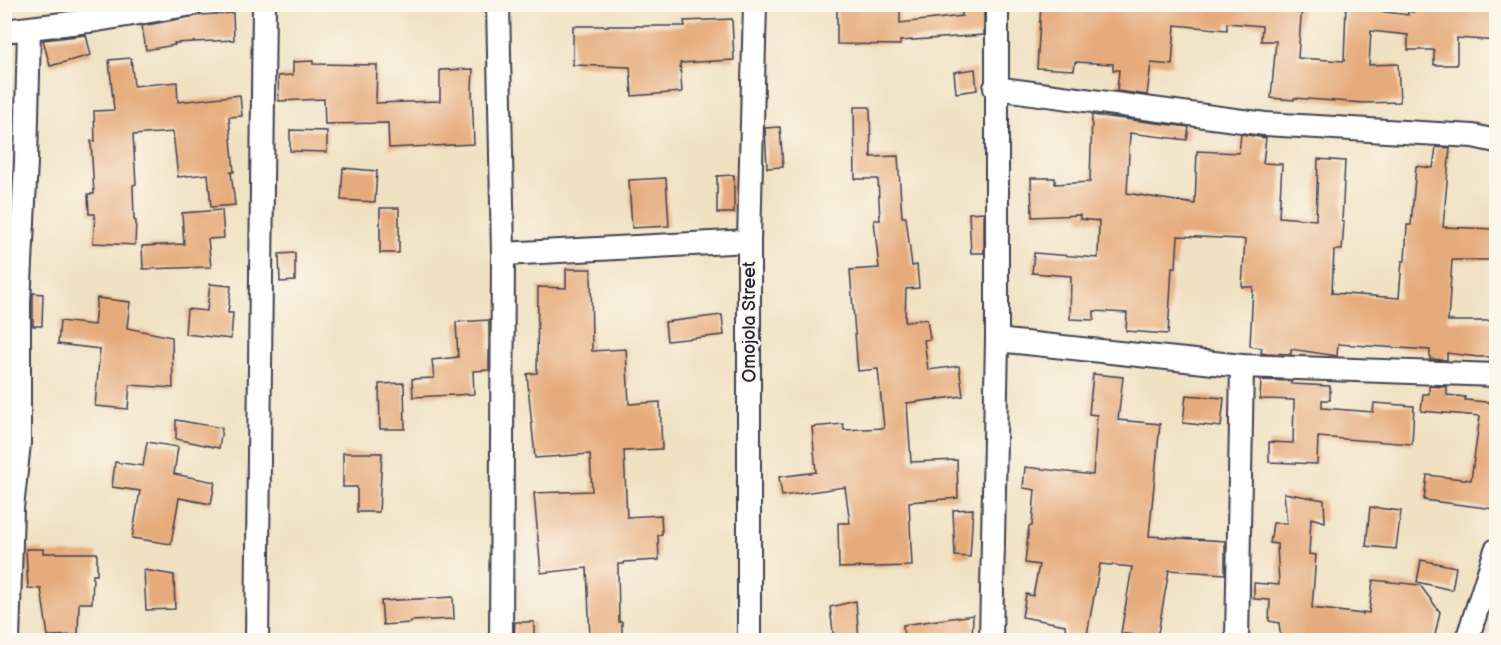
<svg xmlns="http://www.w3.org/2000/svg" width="1501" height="645" viewBox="0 0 1501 645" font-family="'Balsamiq Sans',sans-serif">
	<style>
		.building { fill: #e6ab7c }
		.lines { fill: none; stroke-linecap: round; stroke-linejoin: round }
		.street-casing { stroke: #413f4f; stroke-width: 26 }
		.street { stroke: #fff; stroke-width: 22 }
		.labels { text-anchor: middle; stroke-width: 5; stroke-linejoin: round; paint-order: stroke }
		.street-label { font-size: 18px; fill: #22223b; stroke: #fbf7ec }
	</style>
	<rect width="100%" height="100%" fill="#fbf7ec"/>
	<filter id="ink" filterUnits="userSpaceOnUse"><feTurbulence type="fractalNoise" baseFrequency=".0167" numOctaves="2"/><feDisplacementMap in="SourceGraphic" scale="12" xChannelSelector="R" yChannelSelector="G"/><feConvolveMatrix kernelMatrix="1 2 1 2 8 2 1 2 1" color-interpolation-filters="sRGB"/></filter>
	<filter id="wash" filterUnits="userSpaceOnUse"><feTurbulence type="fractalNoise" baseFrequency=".008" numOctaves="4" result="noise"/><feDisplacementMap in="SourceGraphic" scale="24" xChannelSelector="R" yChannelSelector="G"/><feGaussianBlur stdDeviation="1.35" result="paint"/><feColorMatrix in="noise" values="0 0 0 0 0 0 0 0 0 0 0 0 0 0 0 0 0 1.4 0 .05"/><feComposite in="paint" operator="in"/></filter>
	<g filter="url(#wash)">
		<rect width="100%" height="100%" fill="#f0e1c2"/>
		<g id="blocks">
			<g class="building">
				<path d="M900,4V23L962,16V4H984V35L900,41V45L837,44V6Z"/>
				<path d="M1041,4H1302L1298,58L1344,61L1346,6L1372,7V10L1408,15V11L1413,12V4H1492L1491,18L1497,19V41L1457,38V65H1434V50H1408V35L1371,31L1369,65L1398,64L1400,102L1364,103L1294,98V100L1271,98L1276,41H1261L1262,26L1227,23V30L1175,25L1172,65L1151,63L1147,95L1117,91L1119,70H1113V64L1075,62L1074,70L1037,68Z"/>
				<path d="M233,13L234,40L174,43L175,45L146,50L142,26L200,15Z"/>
				<path d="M732,19L734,60L680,63L682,92L632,96L630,67L573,65V26H685L684,21Z"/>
				<path d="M86,35L91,55L50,66L43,40Z"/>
				<path d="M131,58L134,86L177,82L178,102L240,95L242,116L229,117L234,172H231L235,205L211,207L208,174L178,177L173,132L133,135L136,184L133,185L134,220L136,221L135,245L93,243L95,214H89L88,194H94L91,141H95L94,111L114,110L109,60Z"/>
				<path d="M313,61V64L377,65L376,103L440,101V70L473,69L472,90L474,144L389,148L388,123L325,124L324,99L279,101L278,76L293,75V62Z"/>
				<path d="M975,69L977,90L956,93L954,72Z"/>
				<path d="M854,107H870L871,157L898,156L902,217H906L912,266L917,265L919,288L906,289L905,322L927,319L930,339L924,340L928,370L959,366L963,396L907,403L911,462L957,460L958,498L909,502L912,566L839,568L838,523H850L845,487L782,496L779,477L816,472L812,427L843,424L844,430L884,428L878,369L858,371L850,270L879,268L874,220H880L878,179H855Z"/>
				<path d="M1092,115L1189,127L1187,140L1130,133L1127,193L1195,204L1197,151L1239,153L1241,134L1266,138L1263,163L1282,164L1279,217L1316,220L1318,159L1345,161L1342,222H1344L1342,250H1334L1332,293L1399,298L1402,261H1405L1407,225H1411L1416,166L1433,168L1436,147L1450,148L1443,227L1495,229V260H1452L1448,321H1497V357H1478L1447,353V360L1430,359V350L1338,344L1337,356L1291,349V354L1261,353L1262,348L1250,346L1253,287H1242L1245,240L1241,239L1178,236L1176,268L1172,267L1168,334L1126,331L1127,313L1094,311V320L1070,319L1071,276L1032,273L1034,253L1098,258L1099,221L1080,219V215L1032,217L1031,178H1055V184L1090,182Z"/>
				<path d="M780,127L783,167L767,168L765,128Z"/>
				<path d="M290,130L327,131V152L290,151Z"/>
				<path d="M343,168L377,171L375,202L341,200Z"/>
				<path d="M734,175V213H717V176Z"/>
				<path d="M666,178L669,226L632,228L629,180Z"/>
				<rect x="380" y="208" width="19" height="45"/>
				<path d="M222,210L224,238L208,239L211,267L143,269L142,246L184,244L182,213Z"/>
				<path d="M984,212V253H971L969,213Z"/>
				<path d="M295,253V281L280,282L279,254Z"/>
				<path d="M566,269H591L592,351L626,349L629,404L660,402L662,449L624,451L627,517L661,515L662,534L658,535L659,560L624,562V564H618L619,622H622V640H590L587,568L541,573L534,493L592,491L590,454L535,458L527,374L537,373L538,287L566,288Z"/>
				<path d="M210,284L231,286L228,313H233L231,339L185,334L187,309L207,311Z"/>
				<path d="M33,293L43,294L42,326H33Z"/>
				<path d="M97,298L130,302L127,328L172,337L173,388L130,385L128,409L95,406L100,349L58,344L60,321L94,325Z"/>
				<path d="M722,315L724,335L667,341L665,322Z"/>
				<path d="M489,320V370L473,371L474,394L413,397L412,379L434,378L432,360L458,357L456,322Z"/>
				<path d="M1093,374L1123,377L1118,420L1160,424L1149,536L1225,541V574L1169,570L1157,639L1121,633L1132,567L1100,564L1086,640H1066L1065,625L1022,617L1026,594L1033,596L1039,565L1025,563L1029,526H1032L1035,490L1023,488L1025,467L1093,475L1097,415L1089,414Z"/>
				<path d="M1261,380L1291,381V384L1330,386V400H1322V408L1373,412L1374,403L1414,406L1412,444L1318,437L1317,464L1269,462V442L1293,443L1294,400L1260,399Z"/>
				<path d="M404,383L405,429H380L379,384Z"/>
				<path d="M1429,386L1447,387V395L1465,397V400L1497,403V496L1494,509L1424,500L1427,475L1471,480L1480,416L1421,411L1423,394H1429Z"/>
				<path d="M1186,395L1224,398L1221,427L1183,423Z"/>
				<path d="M176,420L222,428L219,448L176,439Z"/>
				<path d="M147,442L178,447L174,474L215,482L211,504L179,498L171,544L132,538L140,491L112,487L115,462L143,466Z"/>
				<path d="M343,453H382L379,512H357V487H343Z"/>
				<path d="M1284,493L1324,500L1325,522L1311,518L1309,554L1316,555L1312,608L1363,614L1362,612L1369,613L1373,580L1420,585L1440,612L1434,640H1281L1279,623L1269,621L1270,600L1254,599V583L1279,585L1277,544L1270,543L1273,523H1287Z"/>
				<path d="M1370,507L1401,511L1396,549L1366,546Z"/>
				<path d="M973,509L970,557L955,556L953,510Z"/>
				<path d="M26,549H43V553H97V575H93L92,603H79L78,635L48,636L41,589L28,588Z"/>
				<path d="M1421,560L1456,567L1452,590L1417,582Z"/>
				<path d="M144,570L174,575L175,609L146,610Z"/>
				<path d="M453,597L454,619L411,621V623L383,625L381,601Z"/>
				<path d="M856,601L859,640H834L830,607Z"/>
				<path d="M973,615L972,640H904L903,625Z"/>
				<path d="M515,622H534V640H514Z"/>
			</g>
		</g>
	</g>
	<g filter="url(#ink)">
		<use href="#blocks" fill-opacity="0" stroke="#413f4f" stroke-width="1.5"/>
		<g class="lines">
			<g class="street-casing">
				<g id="street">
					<path d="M498,4L503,254L501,640"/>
					<path d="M4,31L97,20L193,4"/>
					<path d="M995,88L1265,124L1473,136L1496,141"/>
					<path d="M503,254L749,241"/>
					<path d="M997,340L1242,366L1496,375"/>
					<path d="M8,640L12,508L19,443V303L26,161L29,29"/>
					<path d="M257,640L264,4"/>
					<path d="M749,640V241L755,4"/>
					<path d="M991,640L997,340V4"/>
					<path d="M1237,640L1242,366"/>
					<path d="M1467,640L1496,550"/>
				</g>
			</g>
			<use href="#street" class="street"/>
		</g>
	</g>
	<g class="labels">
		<g class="street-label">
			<text transform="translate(749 322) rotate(-90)" y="6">Omojola Street</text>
		</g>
	</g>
	<rect width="1501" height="645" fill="none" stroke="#fbf7ec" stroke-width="24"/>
</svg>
